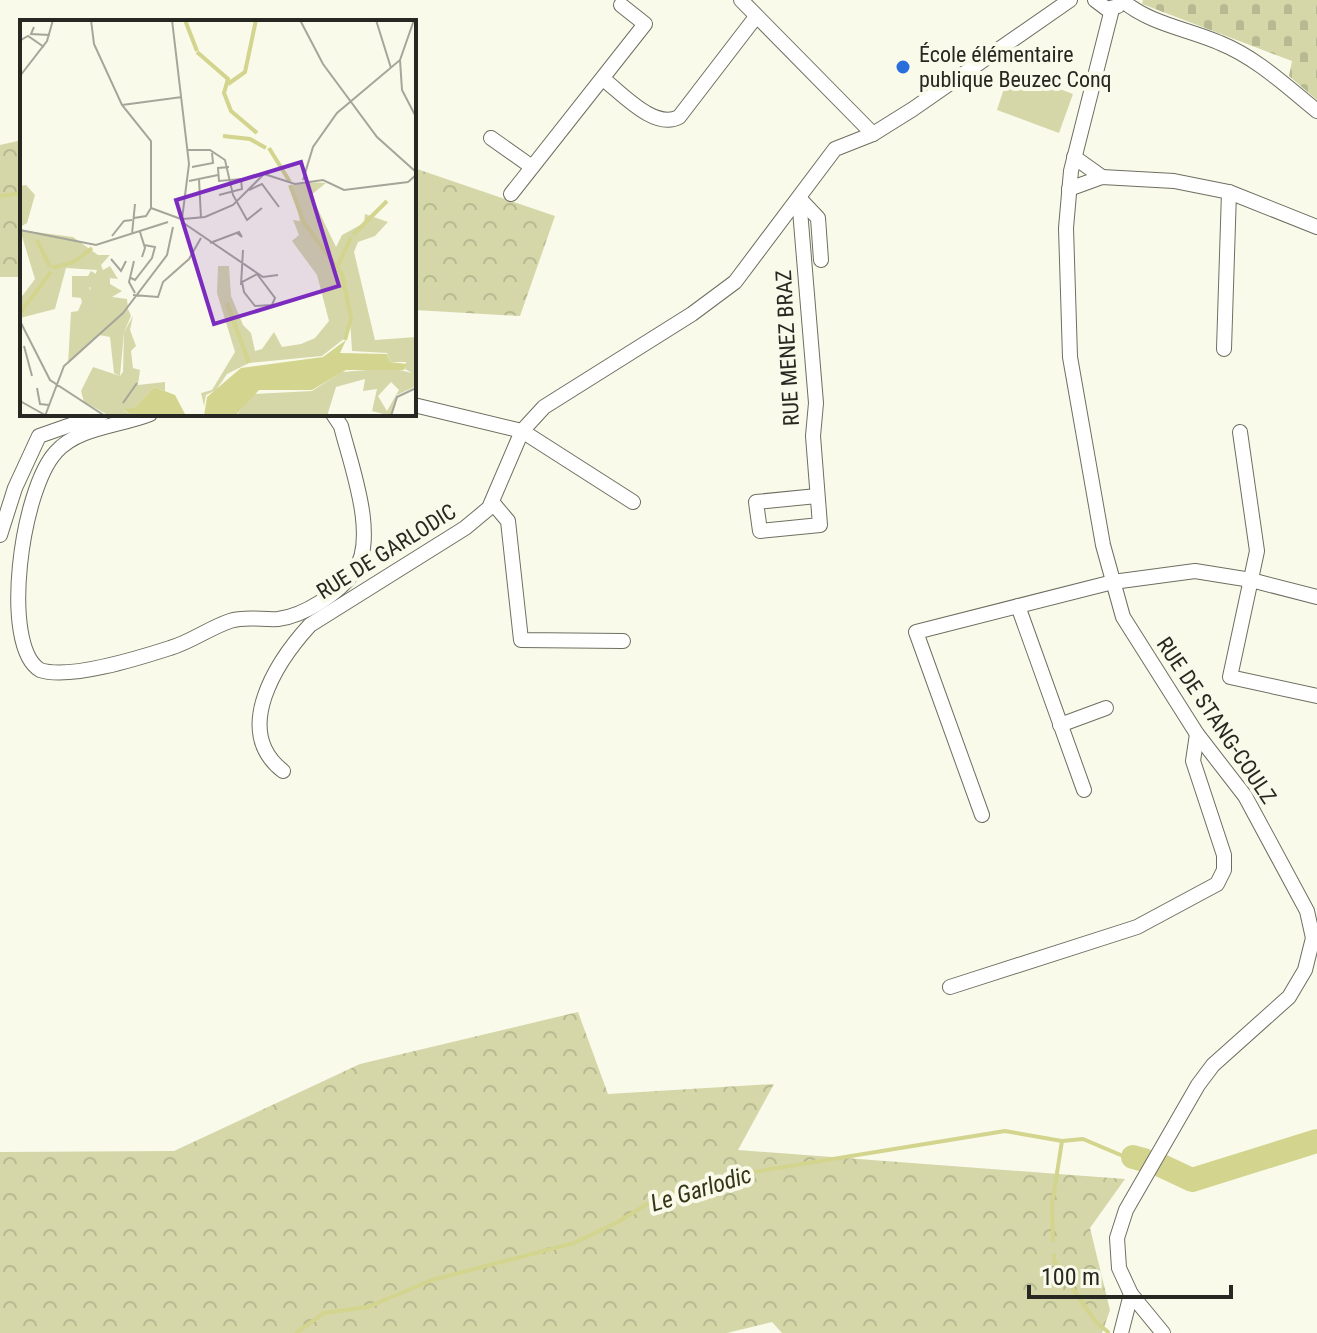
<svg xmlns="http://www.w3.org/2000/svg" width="1317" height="1333" viewBox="0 0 1317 1333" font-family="'Roboto Condensed',sans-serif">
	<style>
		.forest { fill: url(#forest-crowns) }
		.cemetery { fill: url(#cemetery-stones) }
		.green { fill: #d5d7a9 }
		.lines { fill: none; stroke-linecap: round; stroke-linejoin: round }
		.stream { stroke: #d3d48d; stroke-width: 4 }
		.river { stroke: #d3d48d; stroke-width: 24 }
		.minor-casing { stroke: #6e6f61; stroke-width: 16 }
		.minor { stroke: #fff; stroke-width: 14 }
		.poi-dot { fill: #296edb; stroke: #f9faea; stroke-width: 3 }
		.labels { text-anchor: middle; stroke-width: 8; stroke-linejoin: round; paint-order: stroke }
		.poi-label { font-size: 22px; fill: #272822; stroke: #f9faea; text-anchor: start }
		.street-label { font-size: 22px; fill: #272822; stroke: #f9faea }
		.water-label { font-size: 24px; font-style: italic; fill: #343515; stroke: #f9faea }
		.inset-river { fill: none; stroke: #d3d48d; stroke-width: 4 }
		.inset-road { fill: none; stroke: #a5a69a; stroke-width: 2 }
		.view { fill: #7b2cbf; fill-opacity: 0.15; stroke: #7b2cbf; stroke-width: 4 }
		.inset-edge { fill: none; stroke: #272822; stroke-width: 4 }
	</style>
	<defs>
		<pattern id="forest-crowns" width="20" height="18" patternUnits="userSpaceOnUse" patternTransform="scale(2)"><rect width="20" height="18" fill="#d5d7a9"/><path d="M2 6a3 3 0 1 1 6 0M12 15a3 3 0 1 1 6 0" fill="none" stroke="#b7b991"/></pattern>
		<pattern id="cemetery-stones" width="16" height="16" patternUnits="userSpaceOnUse" patternTransform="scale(2)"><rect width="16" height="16" fill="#d5d7a9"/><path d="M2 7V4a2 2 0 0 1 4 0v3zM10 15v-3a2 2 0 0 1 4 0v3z" fill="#b7b991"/></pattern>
	</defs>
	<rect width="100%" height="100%" fill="#f9faea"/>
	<g class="forest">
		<path d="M22,140V277H0V145Z"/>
		<path d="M414,168L555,216L520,316L414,310Z"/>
		<path d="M578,1012L608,1094L774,1084L738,1150L1125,1179L1090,1228L1110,1310L1102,1333H782L772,1322L727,1333H0V1152L174,1151L360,1064Z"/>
	</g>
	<path class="cemetery" d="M1143,0H1317V100L1289,76L1292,61L1142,4Z"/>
	<path class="green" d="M1010,70L1073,94L1059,133L997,110Z"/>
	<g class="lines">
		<g class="stream">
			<path d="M0,196L22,193"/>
			<path d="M1053,1240L1052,1205L1062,1141"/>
			<path d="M1054,1255V1261L1095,1321L1108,1332"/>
			<path d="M296,1333L324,1313L368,1307L432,1280L574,1243L618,1222L662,1195L747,1173L1005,1131L1062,1141L1083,1139L1123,1156"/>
		</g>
		<g class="river">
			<path d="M1133,1157L1144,1160"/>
			<path d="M1160,1165L1192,1180L1317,1141"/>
		</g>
		<g class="minor-casing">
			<g id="minor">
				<path d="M741,0L873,134"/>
				<path d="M1095,0L1107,9L1118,6"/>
				<path d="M1123,1C1150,24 1188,29 1220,43C1257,58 1286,86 1317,111"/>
				<path d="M1112,9L1071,171L1066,228L1070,357L1103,545L1123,617L1197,734L1245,796L1307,911L1313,938L1305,970L1289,997L1213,1065L1198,1085L1126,1210L1117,1238L1119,1268L1131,1294L1163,1333"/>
				<path d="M603,79C622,93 654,130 679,117L755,18"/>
				<path d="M491,138L532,167"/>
				<path d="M1074,157L1102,177"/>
				<path d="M1069,189L1102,177L1174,181L1229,192L1317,227"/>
				<path d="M511,194L645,24L621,5"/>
				<path d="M799,198L816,403L813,436L820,525L760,531L756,502L817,496"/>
				<path d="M799,198L818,218L821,260"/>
				<path d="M1224,349L1229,192"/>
				<path d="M414,405L522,431L633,502"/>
				<path d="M150,414C120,426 78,427 56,452C21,490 0,646 40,670C70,680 139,658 170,648C191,642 209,628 230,621C245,616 263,620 278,619C304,616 339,593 354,572C379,538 350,463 341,426L333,414"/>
				<path d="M1240,432L1257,551L1230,677L1317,696"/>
				<path d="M492,502L508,521L521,640L623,641"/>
				<path d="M0,535L15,488L39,436L102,414"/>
				<path d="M1018,606L1084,790"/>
				<path d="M1060,725L1106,708"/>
				<path d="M283,771C231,731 277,661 310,625L465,528L489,508L522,431L544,407L692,314L735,282L835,149L873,134L913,109L1070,0"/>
				<path d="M982,815L916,632L1113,582L1195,571L1251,580L1317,597"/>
				<path d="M950,987L1137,927L1217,884L1224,870V855L1193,761L1197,734"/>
				<path d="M1121,1333L1131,1294"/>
			</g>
		</g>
		<use href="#minor" class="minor"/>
	</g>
	<circle class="poi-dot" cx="903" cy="67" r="8"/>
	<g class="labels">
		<g class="poi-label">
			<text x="919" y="62">École élémentaire<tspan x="919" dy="25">publique Beuzec Conq</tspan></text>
		</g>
		<g class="street-label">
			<text transform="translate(787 348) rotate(-93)" y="8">RUE MENEZ BRAZ</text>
			<text transform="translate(386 551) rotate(-32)" y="8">RUE DE GARLODIC</text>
			<text transform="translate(1217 720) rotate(56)" y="8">RUE DE STANG-COULZ</text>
		</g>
		<g class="water-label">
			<text transform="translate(701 1189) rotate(-17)" y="8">Le Garlodic</text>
		</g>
	</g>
	<g transform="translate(20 20)">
		<rect width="396" height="396" fill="#f9faea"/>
		<path d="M71,251L78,255L71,268L60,261L62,278L52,277V256H68ZM108,289L111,296L104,312L100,356L94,353L90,317L79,315Z" fill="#d5d7a9"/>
		<path d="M285,162L306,163L291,175L316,227L322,215L344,203L345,194L368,202L355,216L338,222L334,232L355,320L396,317V366L377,375L371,396L352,391L357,369L343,371L345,359L316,367L307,396L217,395L232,374L292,371L322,352L372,348L392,353L385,349L386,342H370L367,333L332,331L330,299L325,318L302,336L229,343L207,354L196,370L186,375L184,386L181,373L192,370L215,332L197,273L198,246H209L211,276L223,305L231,313L235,331L242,329L254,312L262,327L281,324L295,318L309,301L297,255L272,221L279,215L273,200L280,201L272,165ZM371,362L379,370L367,391L358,376ZM0,210L53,217L78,235H90L81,245L83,250L90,246L98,259L90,258V264L102,271L92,277L107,279L108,289L48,344L51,292L58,291L62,282L56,262L67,260L70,270L77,250L46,248L35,289L0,298V279L15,259ZM113,296L110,310L116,326L111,331L113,348L120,350L118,365L145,362V371L134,367L115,389L104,390L113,396H90L64,382L61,371L73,347L100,356L103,352L104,312Z" fill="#d5d7a9" fill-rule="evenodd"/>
		<path d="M6,165L15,175L7,203L0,207V166Z" fill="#d5d7a9"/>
		<path d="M326,320L320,333L367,334L370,342L387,344L384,350H326L292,370H239L215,396H184L187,377L221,348L303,337ZM134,367L155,375L166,396H113L103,389L115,388Z" fill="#d3d48d"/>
		<path class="inset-river" d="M165,0L177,31M177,32L208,59L204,73L211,91L237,113M208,64L225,52L236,0M203,116L230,119L246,128M249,128L270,162M270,165L284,203L322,254L331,298L325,320M333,215L367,181M17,220L30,247M318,246L331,217M32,248L54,242L72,228M207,283L229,343M0,293L31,252"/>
		<path class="inset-road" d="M71,0L74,24L102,85L131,121V188L126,196L114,198M152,0L169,144L162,199M280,0L303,44L357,117L396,152M356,0L371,48M14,7L11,14L30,15M1,20L8,16L24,27M380,40L382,70L396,97M0,56L27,21L33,0M102,85L162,77M168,130H190L205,140L213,175L227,200L242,188M172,147L193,143L192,133M179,159L181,198M283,160L293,127L317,93L380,40L394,0M169,161L198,155M229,170L242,164L259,187M199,175L222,169L221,159L199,161L198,148L209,147M131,188L161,199M163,199L185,197L213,185L244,154L275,164L303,160L324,170L388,162L396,155M162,202L243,257L258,255M0,210L76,225L148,202M120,212L125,228L122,237M112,214L115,184M92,216L104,201L112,200M190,223L219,212L222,217L217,213M91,239L101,251L106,241M114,241L109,262L115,273M237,254L255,278L252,285L235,286L224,272L222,262ZM111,258L115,260L132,238L135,227L124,225M221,265L223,230M113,275L138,277L143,262L169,239L181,218M0,301L30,360L85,396M4,326L12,356M17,368L20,384L29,385M0,381L25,395M103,383L117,363M25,396L44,346L103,293L147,235L153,207M371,396L377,377L396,368"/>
		<path class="view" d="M281,142L319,266L194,304L156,180Z"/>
		<rect width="396" height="396" class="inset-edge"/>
	</g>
	<path d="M1029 1285v12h202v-12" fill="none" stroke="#272822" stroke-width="4"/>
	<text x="1041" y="1285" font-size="24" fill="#272822" stroke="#f9faea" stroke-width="6" paint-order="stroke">100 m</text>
</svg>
